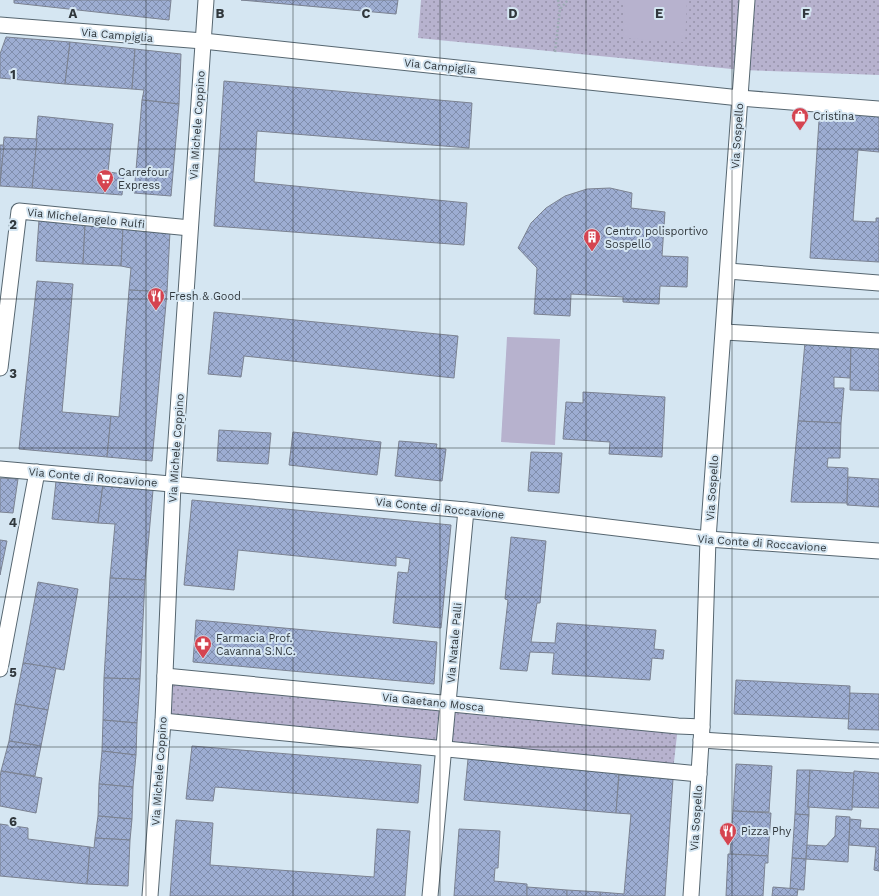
<svg xmlns="http://www.w3.org/2000/svg" width="879" height="896" viewBox="0 0 879 896" font-family="'Work Sans',sans-serif">
	<style>
		.green { fill: url(#green-dots) }
		.pitch { fill: #b7b2ce }
		.building { fill: url(#building-cross-hatch); stroke: #7b8291 }
		.lines { fill: none; stroke-linecap: round; stroke-linejoin: round }
		.street-casing { stroke: #566670; stroke-width: 17 }
		.path { stroke: #9eacb6; stroke-width: 2.5; stroke-dasharray: 2 2; stroke-linecap: butt }
		.street { stroke: #fff; stroke-width: 15 }
		.grid { fill: none; stroke: #30373c; stroke-width: 1; stroke-opacity: 0.55 }
		.labels { text-anchor: middle; stroke-width: 4; stroke-linejoin: round; paint-order: stroke }
		.street-label { font-size: 11px; fill: #30373c; stroke: #d5e6f2 }
		.poi-label { font-size: 11px; fill: #30373c; stroke: #d5e6f2; text-anchor: start }
		.grid-label { font-size: 13px; text-anchor: middle; font-weight: bold; fill: #30373c; stroke: #d5e6f2; stroke-width: 4; stroke-linejoin: round; paint-order: stroke }
	</style>
	<defs>
		<pattern id="green-dots" width="8" height="8" patternUnits="userSpaceOnUse"><rect width="8" height="8" fill="#b7b2ce"/><path d="M2 2h.1M6 6h.1" fill="none" stroke="#9592a8" stroke-width="1.8" stroke-linecap="round"/></pattern>
		<pattern id="building-cross-hatch" width="8" height="8" patternUnits="userSpaceOnUse"><rect width="8" height="8" fill="#9dadd2"/><path d="M0 0l8 8M0 8l8-8" fill="none" stroke="#808eac"/></pattern>
	</defs>
	<rect width="100%" height="100%" fill="#d5e6f2"/>
	<g class="green">
		<path d="M421,0H879V75L742,70L418,38Z"/>
		<path d="M165,676L678,726L673,771L163,721Z"/>
	</g>
	<g class="pitch">
		<path d="M625,0H687L685,42L623,38Z"/>
		<path d="M507,337L560,339L555,445L501,442Z"/>
	</g>
	<g class="building">
		<path d="M14,0H171L169,20L14,3Z"/>
		<path d="M241,0H398L396,14Z"/>
		<path d="M6,37L70,42L65,84L0,78V54Z"/>
		<path d="M70,42L135,49L132,89L65,84Z"/>
		<path d="M135,49L181,54L179,104L142,100L144,90L132,89Z"/>
		<path d="M224,81L472,103L469,148L257,131L254,182L467,203L464,245L214,226Z"/>
		<path d="M142,100L179,104L171,196L134,193Z"/>
		<path d="M820,105L879,111V152L858,150L853,221L876,222V218H879V262L810,258Z"/>
		<path d="M38,116L113,124L108,172L124,174L122,195L32,188Z"/>
		<path d="M4,137L37,139L32,188L0,186Z"/>
		<path d="M0,145H4L0,181Z"/>
		<path d="M610,188L632,193L631,208L665,212L662,256L688,257L687,287L660,286L659,304L623,302V297L571,294L570,316L534,314L537,268L518,248L531,223L546,208L565,196L587,189Z"/>
		<path d="M39,220L85,225L83,264L36,261Z"/>
		<path d="M85,225L123,228L121,266L83,264Z"/>
		<path d="M123,228L170,231L167,292L129,290L131,268L121,266Z"/>
		<path d="M37,281L73,284L62,412L111,416L107,457L19,449Z"/>
		<path d="M129,290L167,292L152,461L107,457L111,416L119,417Z"/>
		<path d="M214,312L458,336L454,378L244,356L241,377L208,374Z"/>
		<path d="M805,342L851,345L850,378L834,377V388H844L841,423L798,421Z"/>
		<path d="M851,345L879,346V391L850,390Z"/>
		<path d="M583,392L665,397L662,457L609,454L610,442L563,439L566,402L583,403Z"/>
		<path d="M798,421L841,423L840,458H828L827,467L848,468L847,503L791,502Z"/>
		<path d="M219,430L271,433L268,464L217,461Z"/>
		<path d="M293,432L381,442L377,475L289,465Z"/>
		<path d="M399,441L437,444L436,448L446,449L442,481L395,476Z"/>
		<path d="M531,452L562,453L559,493L528,491Z"/>
		<path d="M848,477L879,479V507L847,505Z"/>
		<path d="M0,478L18,479L13,513L0,512Z"/>
		<path d="M56,481L103,484L98,523L52,519Z"/>
		<path d="M103,484L153,490L145,580L110,578L115,524L98,523Z"/>
		<path d="M192,500L451,525L441,628L393,623L398,572L408,573L410,559L396,557V566L238,550L234,590L184,585Z"/>
		<path d="M511,537L546,541L540,603H537L531,642L555,643L557,623L656,630L654,649L664,650L663,659L652,658L650,680L552,674L554,653L530,652L527,671L500,669L508,600L505,599Z"/>
		<path d="M0,540L7,541L0,575Z"/>
		<path d="M110,578L145,580L140,679L104,678Z"/>
		<path d="M38,582L78,589L64,670L23,663Z"/>
		<path d="M196,620L437,642L434,684L193,662Z"/>
		<path d="M23,663L56,668L48,710L15,704Z"/>
		<path d="M104,678L140,679L137,723L103,720Z"/>
		<path d="M736,680L850,686L849,719L734,714Z"/>
		<path d="M850,693L879,694V730L848,729Z"/>
		<path d="M15,704L48,710L41,746L9,741Z"/>
		<path d="M103,720L137,723L136,755L102,751Z"/>
		<path d="M9,741L41,746L35,776L1,771Z"/>
		<path d="M192,746L421,765L418,803L215,787L213,801L186,799Z"/>
		<path d="M102,751L136,755L133,787L99,784Z"/>
		<path d="M468,759L619,771L616,813L464,800Z"/>
		<path d="M736,764L772,766L769,812L733,811Z"/>
		<path d="M797,770H810L808,807H809V815L795,814Z"/>
		<path d="M810,770L854,773L852,810L808,807Z"/>
		<path d="M1,771L42,778L36,813L0,806V778Z"/>
		<path d="M854,771L879,773V808L852,807Z"/>
		<path d="M619,775L673,779L665,896H600V892L624,894L631,814L616,813Z"/>
		<path d="M99,784L133,787L132,819L98,816Z"/>
		<path d="M733,811L771,813L768,856L730,854Z"/>
		<path d="M795,814L809,815L806,859L792,858Z"/>
		<path d="M98,816L132,819L130,840L95,838Z"/>
		<path d="M836,816L850,817L848,862L806,859L807,845L826,846L835,836Z"/>
		<path d="M850,819L861,820L860,828L879,829V871L874,870L876,847L849,845Z"/>
		<path d="M176,820L213,823L210,865L374,877L377,829L410,831L405,896H170Z"/>
		<path d="M0,824L28,828V839L90,847L87,884L0,876Z"/>
		<path d="M459,829L500,831L498,868H495L494,881L527,884V896H454Z"/>
		<path d="M95,838L130,840L128,886L87,884L90,847L94,848Z"/>
		<path d="M728,854L768,856V863H765L763,896H726Z"/>
		<path d="M792,858L806,859L804,890L790,889Z"/>
		<path d="M527,887L567,890V896H527Z"/>
		<path d="M773,887L798,889L797,896H772Z"/>
		<path d="M567,890L600,892V896H567Z"/>
	</g>
	<g class="lines">
		<g class="street-casing">
			<g id="street">
				<path d="M0,25L203,41L740,98L879,109"/>
				<path d="M728,271L879,283"/>
				<path d="M724,332L879,341"/>
				<path d="M0,368L19,211L190,228"/>
				<path d="M0,469L466,510L708,539L879,551"/>
				<path d="M0,669L37,472"/>
				<path d="M165,676L678,726L702,727"/>
				<path d="M163,721L699,774"/>
				<path d="M701,740L879,751"/>
				<path d="M150,896L163,721L173,484L206,0"/>
				<path d="M430,896L466,510"/>
				<path d="M691,896L702,727L708,539L747,0"/>
			</g>
		</g>
		<g class="path">
			<path d="M558,0L560,9"/>
			<path d="M555,52L560,9L568,0"/>
		</g>
		<use href="#street" class="street"/>
	</g>
	<path class="grid" d="M146,0V896M293,0V896M440,0V896M586,0V896M732,0V896M0,149H879M0,299H879M0,448H879M0,597H879M0,747H879"/>
	<defs>
		<g id="shop-pin" transform="scale(0.9)"><path d="M0 17L-7.5 6A9.5 9.5 0 1 1 7.5 6Z" fill="#d54450" stroke="#d5e6f2"/><path d="M-5-2.5h2.3a2.7 3.5 0 0 1 5.4 0H5L5.5 6h-11ZM-1.5-2.5h3a1.5 2.3 0 0 0-3 0Z" fill="#fff"/></g>
		<g id="supermarket-pin" transform="scale(0.9)"><path d="M0 17L-7.5 6A9.5 9.5 0 1 1 7.5 6Z" fill="#d54450" stroke="#d5e6f2"/><path d="M-6-5.5h2.5l.6 2H6L4.5 2H-2.5L-4.4-4H-6ZM-1.5 3.2a1.3 1.3 0 1 0 .1 0ZM3 3.2a1.3 1.3 0 1 0 .1 0Z" fill="#fff"/></g>
		<g id="building-pin" transform="scale(0.9)"><path d="M0 17L-7.5 6A9.5 9.5 0 1 1 7.5 6Z" fill="#d54450" stroke="#d5e6f2"/><path d="M-4-6H4V6H1V3H-1V6H-4ZM-2.5-4.3h1.7v1.8h-1.7ZM.8-4.3h1.7v1.8H.8ZM-2.5-1h1.7V.8h-1.7ZM.8-1h1.7V.8H.8Z" fill="#fff"/></g>
		<g id="restaurant-pin" transform="scale(0.9)"><path d="M0 17L-7.5 6A9.5 9.5 0 1 1 7.5 6Z" fill="#d54450" stroke="#d5e6f2"/><path d="M-5-6h1v4h1v-4h1v4h1v-4h1v5L-1.5 .5V6h-2V.5L-5-1ZM5-6V6H3V1.5H1.5Q1.5-4 5-6Z" fill="#fff"/></g>
		<g id="pharmacy-pin" transform="scale(0.9)"><path d="M0 17L-7.5 6A9.5 9.5 0 1 1 7.5 6Z" fill="#d54450" stroke="#d5e6f2"/><path d="M-2-6h4v4h4v4h-4v4h-4v-4h-4v-4h4Z" fill="#fff"/></g>
	</defs>
	<g fill-rule="evenodd">
		<use href="#shop-pin" x="800" y="116"/>
		<use href="#supermarket-pin" x="105" y="178"/>
		<use href="#building-pin" x="592" y="237"/>
		<use href="#restaurant-pin" x="156" y="296"/>
		<use href="#pharmacy-pin" x="203" y="644"/>
		<use href="#restaurant-pin" x="728" y="831"/>
	</g>
	<g class="labels">
		<g class="street-label">
			<text transform="translate(117 35) rotate(5)" y="4">Via Campiglia</text>
			<text transform="translate(440 66) rotate(6)" y="4">Via Campiglia</text>
			<text transform="translate(197 125) rotate(-86)" y="4">Via Michele Coppino</text>
			<text transform="translate(737 136) rotate(-86)" y="4">Via Sospello</text>
			<text transform="translate(86 218) rotate(6)" y="4">Via Michelangelo Rulfi</text>
			<text transform="translate(176 448) rotate(-86)" y="4">Via Michele Coppino</text>
			<text transform="translate(93 477) rotate(5)" y="4">Via Conte di Roccavione</text>
			<text transform="translate(712 488) rotate(-86)" y="4">Via Sospello</text>
			<text transform="translate(440 508) rotate(6)" y="4">Via Conte di Roccavione</text>
			<text transform="translate(762 543) rotate(4)" y="4">Via Conte di Roccavione</text>
			<text transform="translate(454 643) rotate(-85)" y="4">Via Natale Palli</text>
			<text transform="translate(433 702) rotate(6)" y="4">Via Gaetano Mosca</text>
			<text transform="translate(159 771) rotate(-86)" y="4">Via Michele Coppino</text>
			<text transform="translate(696 818) rotate(-86)" y="4">Via Sospello</text>
		</g>
		<g class="poi-label">
			<text x="813" y="120">Cristina</text>
			<text x="118" y="176">Carrefour<tspan x="118" dy="13">Express</tspan></text>
			<text x="605" y="235">Centro polisportivo<tspan x="605" dy="13">Sospello</tspan></text>
			<text x="169" y="300">Fresh &amp; Good</text>
			<text x="216" y="642">Farmacia Prof.<tspan x="216" dy="13">Cavanna S.N.C.</tspan></text>
			<text x="741" y="835">Pizza Phy</text>
		</g>
	</g>
	<g class="grid-label">
		<text x="73" y="18">A</text>
		<text x="220" y="18">B</text>
		<text x="366" y="18">C</text>
		<text x="513" y="18">D</text>
		<text x="659" y="18">E</text>
		<text x="806" y="18">F</text>
		<text x="13" y="79">1</text>
		<text x="13" y="229">2</text>
		<text x="13" y="378">3</text>
		<text x="13" y="527">4</text>
		<text x="13" y="677">5</text>
		<text x="13" y="826">6</text>
	</g>
</svg>
